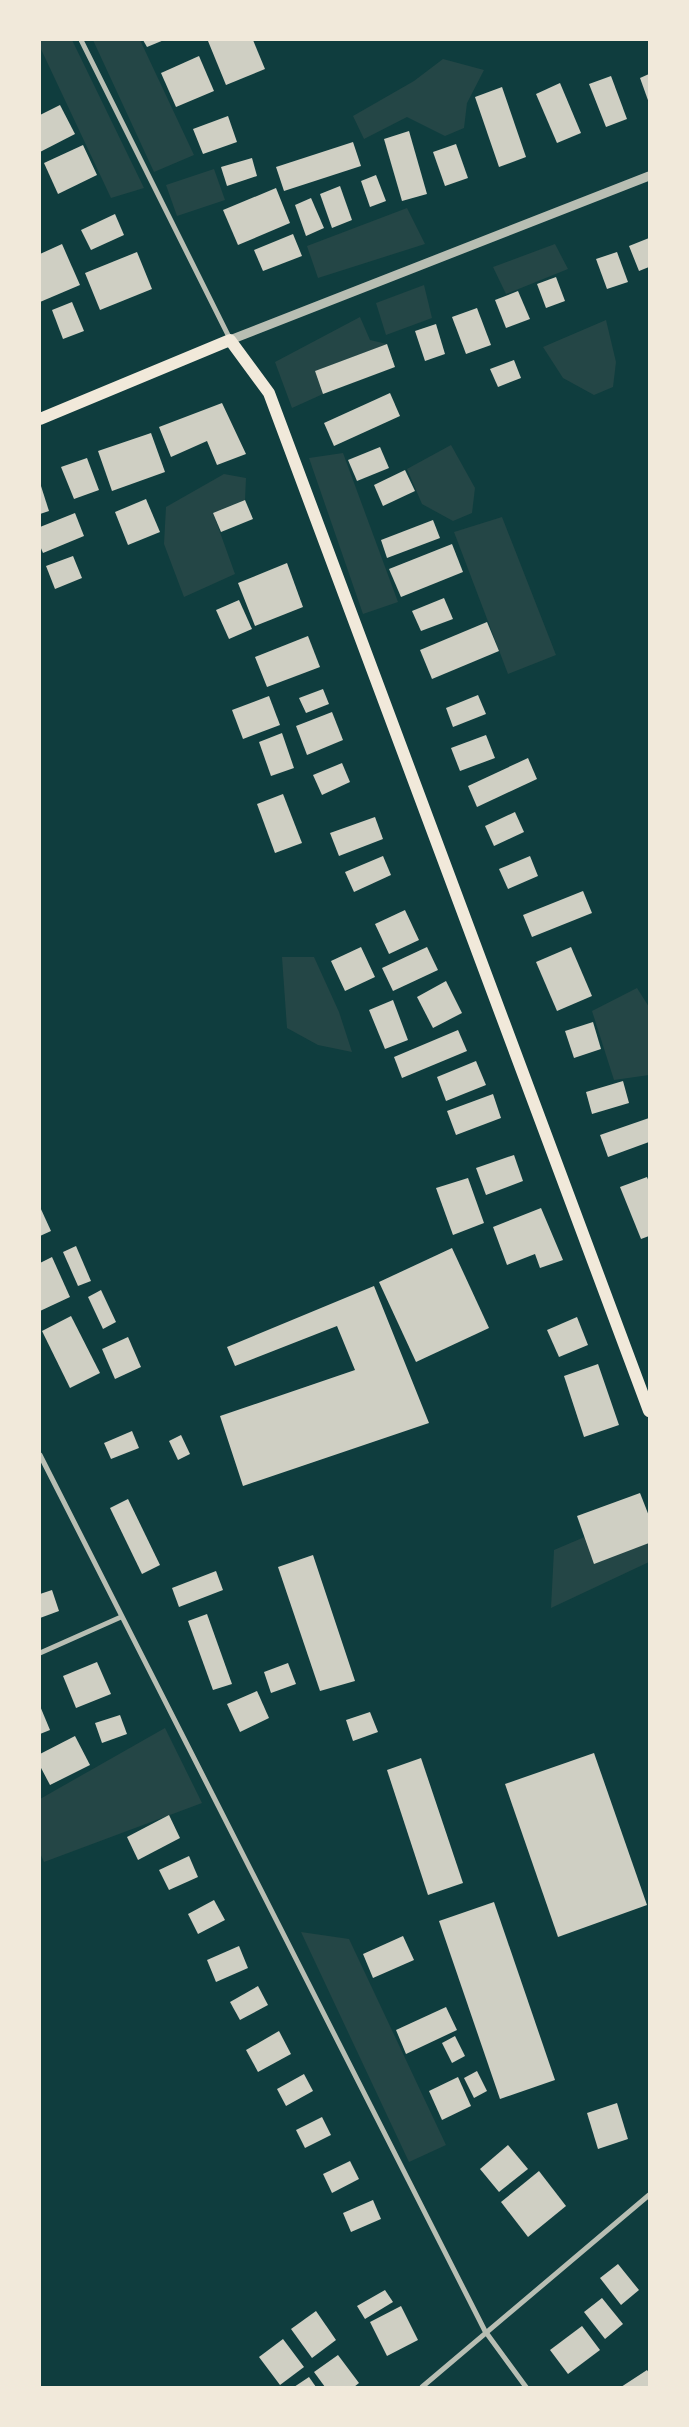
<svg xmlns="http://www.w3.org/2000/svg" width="689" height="2427" viewBox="0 0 689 2427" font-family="'Golos Text',sans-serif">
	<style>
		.green { fill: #244646 }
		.building { fill: #cfcfc3 }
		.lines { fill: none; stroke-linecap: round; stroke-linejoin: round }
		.minor { stroke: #b8beb3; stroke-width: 5 }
		.tertiary { stroke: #b8beb3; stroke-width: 9 }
		.primary { stroke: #f1e9da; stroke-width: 12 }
	</style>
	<rect width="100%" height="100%" fill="#0f3d3e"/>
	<g class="green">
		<path d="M40,40H72L144,188L111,198L40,47Z"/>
		<path d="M93,40H140L194,155L154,172Z"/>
		<path d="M443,59L484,70L467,103L464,128L445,136L407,117L364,139L353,116L414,81Z"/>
		<path d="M214,169L225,200L177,216L166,185Z"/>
		<path d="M407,208L425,244L318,278L307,246Z"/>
		<path d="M555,244L568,269L506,294L493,267Z"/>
		<path d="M424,285L432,318L386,335L376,303Z"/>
		<path d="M360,317L370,340L387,344L315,371L323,394L292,408L275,362Z"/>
		<path d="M606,320L616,362L613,387L594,395L563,378L543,347Z"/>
		<path d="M451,445L475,488L472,513L453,521L422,504L407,469Z"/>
		<path d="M343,453L398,602L363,614L309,458Z"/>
		<path d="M224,474L246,478L245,500L213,513L235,574L184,597L164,544L166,507Z"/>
		<path d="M502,517L556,655L508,674L454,532Z"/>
		<path d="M282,957H314L339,1012L352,1052L318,1045L287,1028Z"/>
		<path d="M637,988L649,1007V1075L614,1080L592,1011Z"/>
		<path d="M641,1513L649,1535V1562L551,1608L554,1550Z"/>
		<path d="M165,1728L202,1803L44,1862L40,1853V1799Z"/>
		<path d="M301,1932L349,1939L446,2145L409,2162Z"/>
	</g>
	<g class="building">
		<path d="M143,40H164L147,47Z"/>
		<path d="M211,40H253L265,69L226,85L208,41Z"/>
		<path d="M199,56L214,91L176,107L161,73Z"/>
		<path d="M649,74V103L640,78Z"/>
		<path d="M611,76L627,119L606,127L589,84Z"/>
		<path d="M560,83L581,133L557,143L536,94Z"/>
		<path d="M502,87L526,157L499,167L475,97Z"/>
		<path d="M60,105L75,134L40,152V115Z"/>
		<path d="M228,116L237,142L203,154L193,129Z"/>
		<path d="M409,131L427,194L402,201L384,139Z"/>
		<path d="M353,142L361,166L284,191L276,167Z"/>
		<path d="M456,144L468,178L445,186L433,152Z"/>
		<path d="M83,145L97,175L58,194L44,163Z"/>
		<path d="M252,158L257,176L227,186L221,167Z"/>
		<path d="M376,175L386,201L370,207L361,181Z"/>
		<path d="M340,186L352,220L332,228L320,194Z"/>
		<path d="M276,188L290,223L238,245L223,210Z"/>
		<path d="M311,198L324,228L306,236L295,205Z"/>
		<path d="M115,214L124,235L91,250L81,230Z"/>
		<path d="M293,234L302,256L263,271L254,250Z"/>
		<path d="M649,238V267L639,271L629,246Z"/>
		<path d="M62,244L80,285L40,302V254Z"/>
		<path d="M137,252L152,289L100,310L85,273Z"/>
		<path d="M617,252L628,282L607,289L596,259Z"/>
		<path d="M556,277L565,301L546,308L537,284Z"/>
		<path d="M518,291L530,319L506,328L495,300Z"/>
		<path d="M72,302L84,331L63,339L52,310Z"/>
		<path d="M477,308L491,345L466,354L452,317Z"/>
		<path d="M436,324L445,354L425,361L415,331Z"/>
		<path d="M387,344L395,367L323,394L315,371Z"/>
		<path d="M514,360L521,378L498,387L490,369Z"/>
		<path d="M390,393L400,416L334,446L324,423Z"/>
		<path d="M222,403L246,454L217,465L207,441L171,457L159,427Z"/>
		<path d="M151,433L165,472L112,491L98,451Z"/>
		<path d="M380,447L389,468L357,481L348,460Z"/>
		<path d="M87,458L99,490L74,499L61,467Z"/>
		<path d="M405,470L415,491L383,506L374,485Z"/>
		<path d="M40,483L49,511L40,514Z"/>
		<path d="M146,499L160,532L128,545L115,512Z"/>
		<path d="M245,500L253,519L221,532L213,513Z"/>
		<path d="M75,513L84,536L43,553L40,546V527Z"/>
		<path d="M433,520L440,538L387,558L381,540Z"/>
		<path d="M452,544L463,572L401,597L389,569Z"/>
		<path d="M73,556L82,578L55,589L46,566Z"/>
		<path d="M287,563L303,607L255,626L238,583Z"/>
		<path d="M444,598L453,619L421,631L412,611Z"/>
		<path d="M239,600L252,629L229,639L216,610Z"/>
		<path d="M487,622L499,651L432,679L420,650Z"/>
		<path d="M308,636L320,667L267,687L255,657Z"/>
		<path d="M323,689L329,704L306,713L299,698Z"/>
		<path d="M478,695L486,714L453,727L446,708Z"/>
		<path d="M269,696L280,725L243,739L232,710Z"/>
		<path d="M332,712L343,740L307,755L296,726Z"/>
		<path d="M282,733L294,768L271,776L259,742Z"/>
		<path d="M486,735L495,758L460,771L451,748Z"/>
		<path d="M528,758L537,779L477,807L468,786Z"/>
		<path d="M342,763L350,782L322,795L313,775Z"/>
		<path d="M283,794L302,843L275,853L257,804Z"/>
		<path d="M515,812L524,832L494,846L485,826Z"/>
		<path d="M375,817L383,839L339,856L330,833Z"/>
		<path d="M383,856L391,875L354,892L345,872Z"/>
		<path d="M530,856L538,876L508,889L499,869Z"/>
		<path d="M583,891L592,913L532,937L523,915Z"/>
		<path d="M405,910L419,940L389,954L375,924Z"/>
		<path d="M361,947L375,977L345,991L331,961Z"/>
		<path d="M427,947L438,970L393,991L382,968Z"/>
		<path d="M571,947L592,996L557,1011L536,962Z"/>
		<path d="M446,981L462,1013L433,1028L417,997Z"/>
		<path d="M393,1000L408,1040L385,1049L369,1010Z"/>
		<path d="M593,1022L601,1049L574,1058L565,1031Z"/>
		<path d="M458,1030L467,1051L402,1078L394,1057Z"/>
		<path d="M476,1061L486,1085L446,1101L437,1077Z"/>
		<path d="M623,1081L629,1103L592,1114L586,1092Z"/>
		<path d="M493,1094L501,1118L456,1135L447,1111Z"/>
		<path d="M649,1118V1142L608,1157L600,1135Z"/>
		<path d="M514,1155L523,1181L486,1195L476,1168Z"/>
		<path d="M647,1177L649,1182V1236L641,1239L620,1187Z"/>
		<path d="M468,1178L484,1223L453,1235L436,1188Z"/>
		<path d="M40,1207L51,1231L40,1236Z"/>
		<path d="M541,1208L563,1260L540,1268L535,1254L507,1265L493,1227Z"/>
		<path d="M76,1246L91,1281L78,1286L63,1252Z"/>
		<path d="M452,1248L489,1328L416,1362L379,1282Z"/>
		<path d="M52,1257L70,1297L40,1311V1263Z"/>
		<path d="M374,1286L429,1423L243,1486L220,1416L355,1370L337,1326L235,1366L227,1347Z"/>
		<path d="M101,1290L116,1322L103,1329L88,1297Z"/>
		<path d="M71,1316L100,1373L70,1388L42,1331Z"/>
		<path d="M577,1317L588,1345L559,1357L547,1330Z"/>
		<path d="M128,1337L141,1367L115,1379L102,1349Z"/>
		<path d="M598,1364L619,1425L584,1437L564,1376Z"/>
		<path d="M132,1431L139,1448L111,1459L104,1443Z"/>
		<path d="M181,1435L190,1454L178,1460L169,1441Z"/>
		<path d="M640,1493L649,1516V1543L594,1564L577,1516Z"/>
		<path d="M128,1499L160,1565L142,1574L110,1508Z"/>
		<path d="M313,1555L355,1681L320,1691L278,1567Z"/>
		<path d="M216,1571L223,1590L179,1607L172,1588Z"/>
		<path d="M52,1590L59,1611L40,1618V1594Z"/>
		<path d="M207,1614L232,1684L213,1690L188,1621Z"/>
		<path d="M97,1662L111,1694L76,1708L63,1676Z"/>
		<path d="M288,1663L296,1684L271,1693L264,1672Z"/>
		<path d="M257,1691L269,1718L240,1732L227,1704Z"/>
		<path d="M40,1706L50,1730L40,1734Z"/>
		<path d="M370,1712L378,1732L353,1741L346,1720Z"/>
		<path d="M120,1715L127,1734L102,1743L95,1723Z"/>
		<path d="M75,1736L90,1765L50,1785L40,1766V1754Z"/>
		<path d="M594,1753L647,1905L558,1937L505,1784Z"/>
		<path d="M421,1758L463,1883L428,1895L387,1770Z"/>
		<path d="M169,1815L180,1838L138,1860L127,1837Z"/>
		<path d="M189,1856L198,1877L169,1890L159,1870Z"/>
		<path d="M214,1900L225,1920L198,1934L188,1914Z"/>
		<path d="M494,1902L555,2080L500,2099L439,1921Z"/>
		<path d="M403,1936L414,1960L373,1978L363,1954Z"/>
		<path d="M239,1946L248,1968L216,1982L207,1960Z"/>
		<path d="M258,1986L268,2005L240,2020L230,2002Z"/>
		<path d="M446,2007L457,2030L406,2054L396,2030Z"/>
		<path d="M279,2031L291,2054L258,2072L246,2050Z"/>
		<path d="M455,2036L465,2056L452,2063L442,2043Z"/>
		<path d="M477,2071L487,2091L474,2098L464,2078Z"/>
		<path d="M304,2074L313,2091L286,2106L277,2089Z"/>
		<path d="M458,2077L471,2106L442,2120L429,2091Z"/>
		<path d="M617,2103L628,2139L598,2149L587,2113Z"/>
		<path d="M322,2117L331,2135L305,2148L296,2130Z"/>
		<path d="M508,2145L528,2169L499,2192L480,2169Z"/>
		<path d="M350,2161L359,2179L332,2193L323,2174Z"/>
		<path d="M539,2171L566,2206L528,2237L501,2202Z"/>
		<path d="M373,2200L381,2219L351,2232L343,2213Z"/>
		<path d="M618,2264L639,2290L621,2305L600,2278Z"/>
		<path d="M385,2290L393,2302L365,2319L357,2306Z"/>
		<path d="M602,2298L623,2324L605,2339L584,2312Z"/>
		<path d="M401,2306L418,2340L387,2356L370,2322Z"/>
		<path d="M316,2311L336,2340L312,2358L291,2329Z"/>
		<path d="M582,2326L600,2350L568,2374L550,2350Z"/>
		<path d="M283,2339L304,2367L280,2385L259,2357Z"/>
		<path d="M338,2355L359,2383L354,2387H325L314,2372Z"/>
		<path d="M647,2370L649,2373V2387H621Z"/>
		<path d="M309,2377L316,2387H294Z"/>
	</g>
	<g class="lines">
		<g class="minor">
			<path d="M81,40L230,339"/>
			<path d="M40,1455L485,2331L526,2387"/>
			<path d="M40,1653L121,1617"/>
			<path d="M422,2387L649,2195"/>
		</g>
		<path class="tertiary" d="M230,340L649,176"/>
		<path class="primary" d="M40,419L230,340L269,393L649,1411"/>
	</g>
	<rect width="689" height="2427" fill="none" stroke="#f1e9da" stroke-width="82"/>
</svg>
